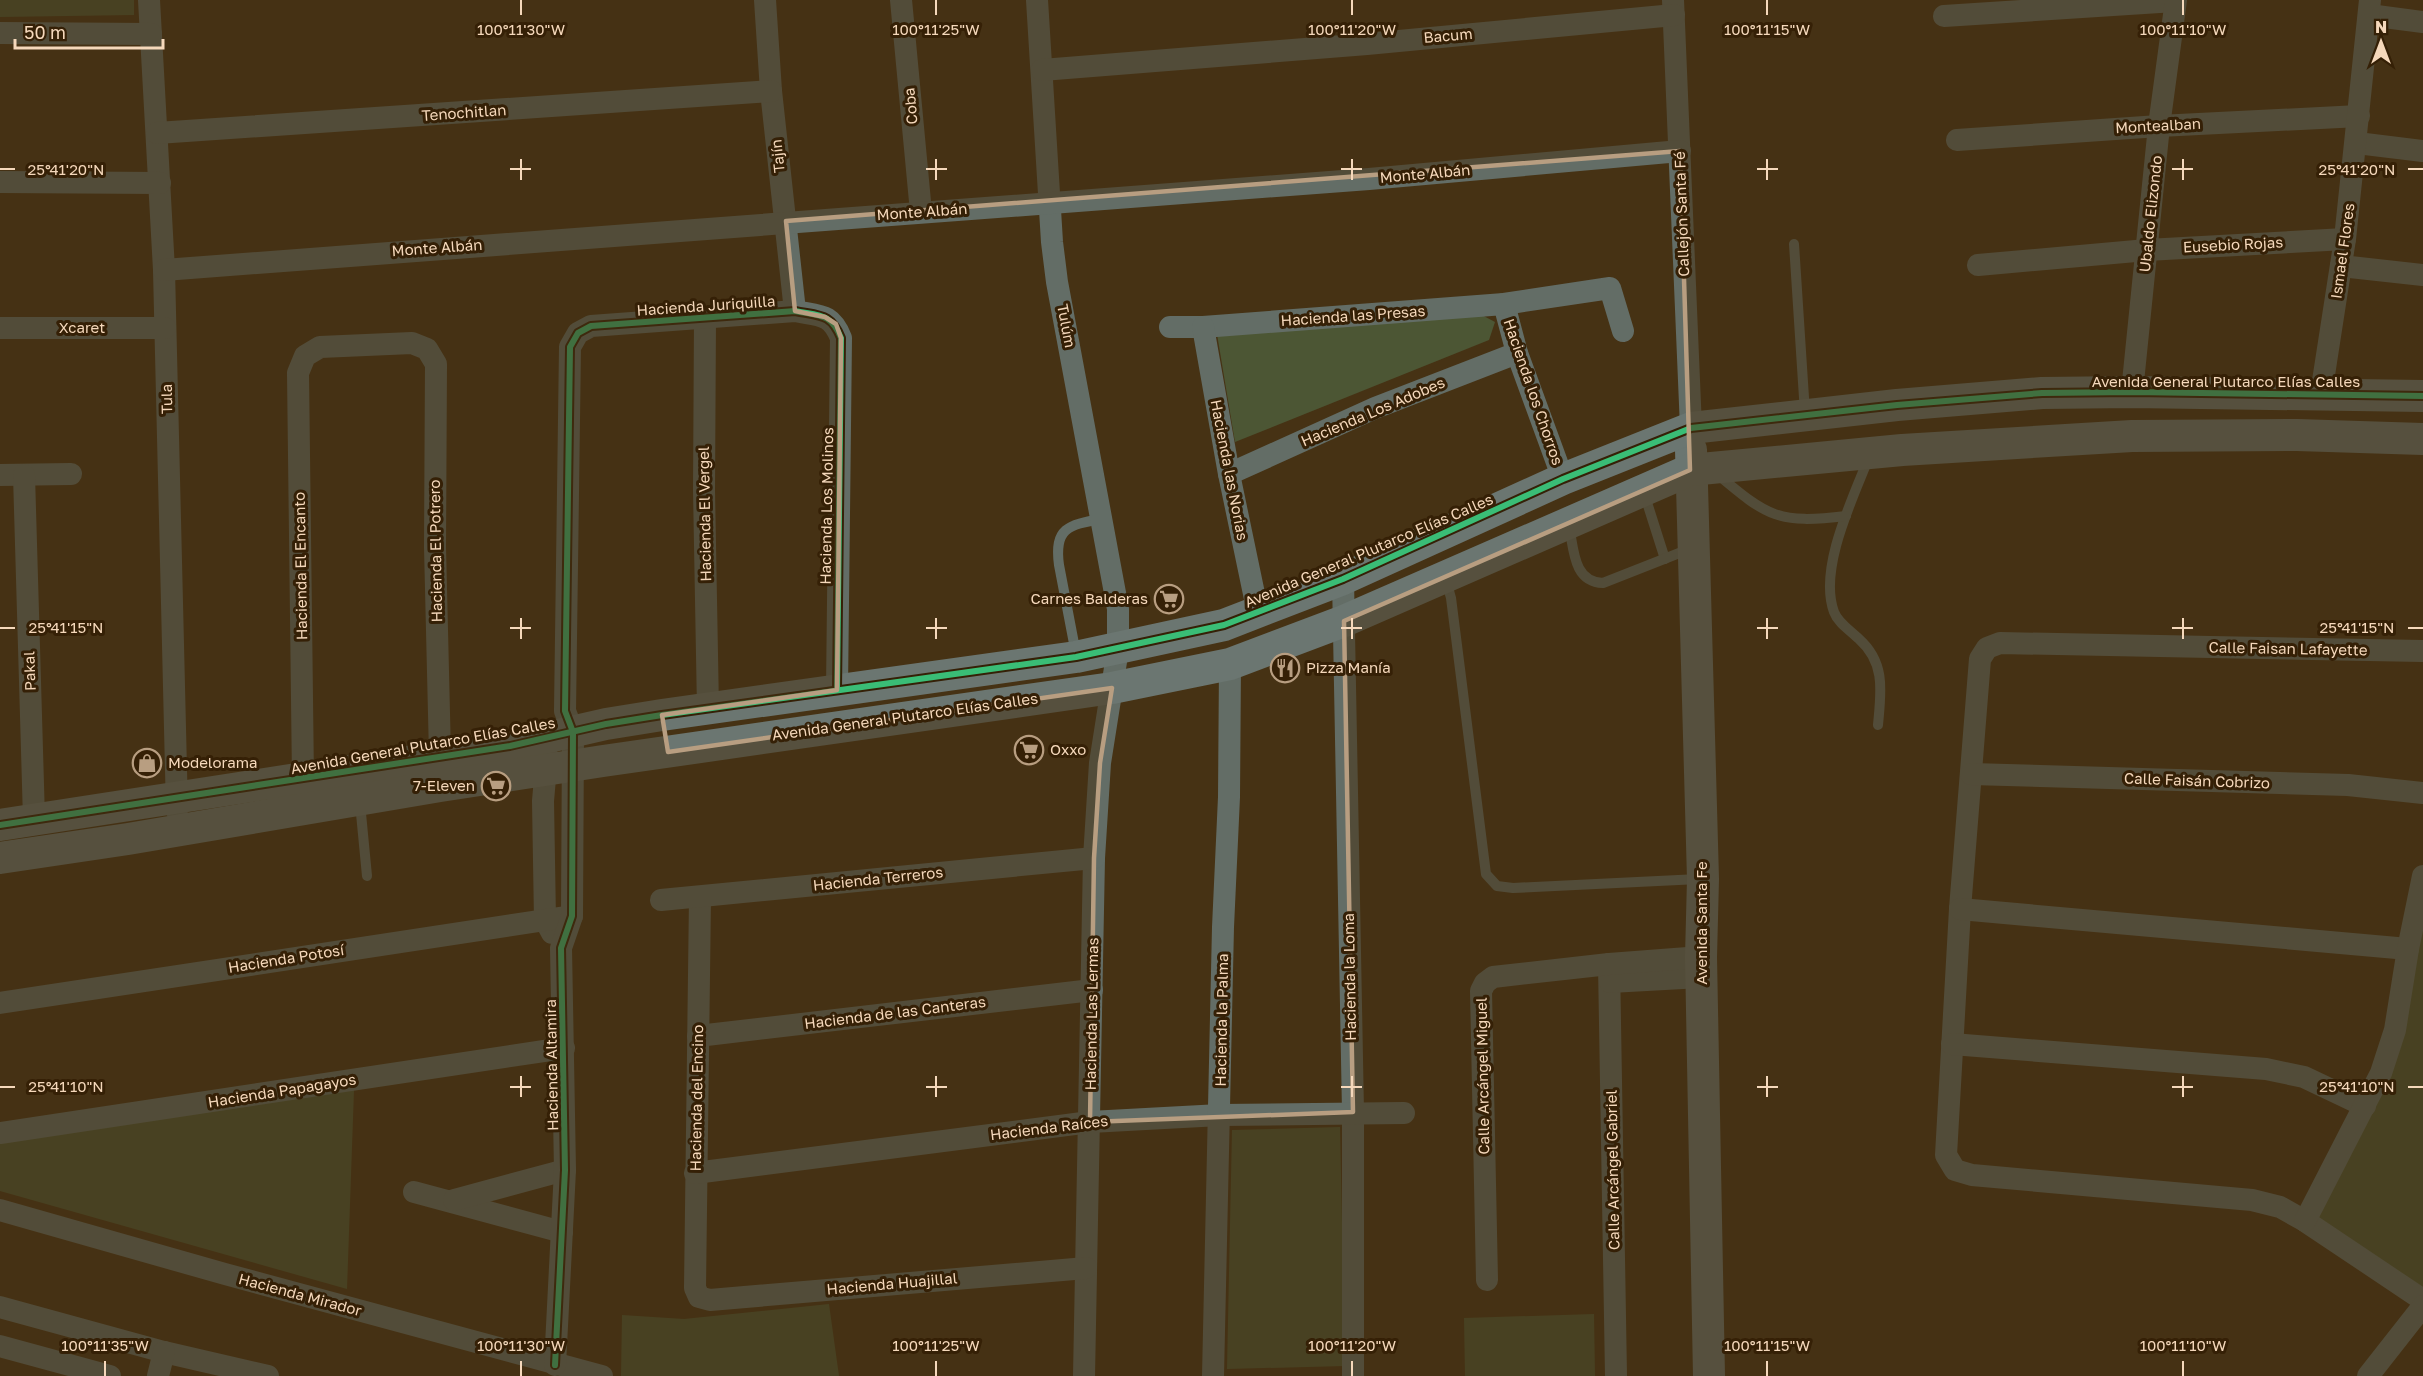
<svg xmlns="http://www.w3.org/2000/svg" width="2423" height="1376" viewBox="0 0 2423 1376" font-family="'Golos Text',sans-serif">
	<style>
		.green { fill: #4c5634 }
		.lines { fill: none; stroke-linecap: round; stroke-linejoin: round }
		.lane { stroke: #636d66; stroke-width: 10 }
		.street { stroke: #636d66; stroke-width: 22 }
		.secondary { stroke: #6b7671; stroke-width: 32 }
		.cycleway-casing { stroke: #352006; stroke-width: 10 }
		.cycleway { stroke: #3abd76; stroke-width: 6 }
		.marked { fill: none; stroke: #b89e81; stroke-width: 4.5; stroke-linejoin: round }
		.ticks { fill: none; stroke: #f5d8bb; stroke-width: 2 }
		.labels { text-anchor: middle; stroke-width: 6; stroke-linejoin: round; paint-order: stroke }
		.street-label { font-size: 15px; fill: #f5d8bb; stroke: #352006 }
		.poi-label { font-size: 15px; fill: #f5d8bb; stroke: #352006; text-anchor: start }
		.ticks-label { font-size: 15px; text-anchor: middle; fill: #f5d8bb; stroke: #352006; stroke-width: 6; stroke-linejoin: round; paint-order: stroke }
	</style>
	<rect width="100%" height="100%" fill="#463214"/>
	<g class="green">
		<path d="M0,0H134V15L0,17Z"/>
		<path d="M1478,313L1495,322L1489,340L1235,442L1217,334Z"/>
		<path d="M2423,876V1300L2305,1221L2381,1073Z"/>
		<path d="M354,1090L347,1289L0,1191V1143Z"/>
		<path d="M1340,1127L1345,1366L1227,1369L1232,1130Z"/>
		<path d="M829,1304L839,1376H621L622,1315L684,1319Z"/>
		<path d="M1594,1314L1595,1376H1465L1464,1318Z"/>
	</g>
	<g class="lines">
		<g class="lane">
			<path d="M1794,244L1805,413"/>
			<path d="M1869,457C1853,498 1818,569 1834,612C1838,623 1851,631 1859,639C1886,663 1881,692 1878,725"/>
			<path d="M1717,474C1768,517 1778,524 1846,516"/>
			<path d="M1644,493L1665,559"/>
			<path d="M1569,526C1574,549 1573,582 1603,583L1692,548"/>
			<path d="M1446,580L1451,598L1486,874L1497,886L1513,888L1699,879"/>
			<path d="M1076,654L1059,565C1054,528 1068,525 1101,519"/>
			<path d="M360,803L367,876"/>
		</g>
		<g class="street">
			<path d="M149,0L164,270L177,811"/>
			<path d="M765,0L771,91L795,311"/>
			<path d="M901,0L921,212"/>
			<path d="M1037,0L1052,242L1057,282L1118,609V649L1100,763L1094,858L1084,1376"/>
			<path d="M1673,0L1691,428"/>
			<path d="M2369,15L2423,22"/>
			<path d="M1944,16L2175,1"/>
			<path d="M0,33L151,34"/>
			<path d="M1042,70L1367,44L1674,15"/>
			<path d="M157,133L771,91"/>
			<path d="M1957,140L2159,126L2359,116"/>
			<path d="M2357,143L2423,151"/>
			<path d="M0,182L160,183"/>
			<path d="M1978,265L2147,250L2345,239"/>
			<path d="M2341,266L2423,275"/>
			<path d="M164,270L1369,179L1680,151"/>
			<path d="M1504,304L1517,353L1563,479"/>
			<path d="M705,319L704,490L708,709"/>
			<path d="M1170,327H1203L1504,304L1610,288L1623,331"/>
			<path d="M1203,327L1229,474L1258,613"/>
			<path d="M0,328H165"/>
			<path d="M2132,392L2159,126L2176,0"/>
			<path d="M2321,394L2345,239L2370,0"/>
			<path d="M1229,474L1375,408L1517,353"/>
			<path d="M0,475L71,474"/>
			<path d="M24,475L34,819"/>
			<path d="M1343,579L1353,1112V1376"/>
			<path d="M2423,651L2000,643L1987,648L1980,659L1960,909L1946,1155L1955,1170L1972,1175L2252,1200L2280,1207L2305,1221L2423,1300"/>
			<path d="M547,755L543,801L545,920L552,933"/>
			<path d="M1971,774L2348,785L2423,793"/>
			<path d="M303,779L298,373L305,356L320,347L412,343L427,349L436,364L435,547L440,755"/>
			<path d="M700,897L695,1288L699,1297L710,1300L1086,1268"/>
			<path d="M661,900L1094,858"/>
			<path d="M1960,909L2408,949"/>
			<path d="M1609,964L1616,1376"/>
			<path d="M1610,982L1701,977"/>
			<path d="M0,1003L572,916"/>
			<path d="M698,1036L1092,990"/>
			<path d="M1952,1044L2266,1069L2304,1077L2365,1106"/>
			<path d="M0,1133L564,1048"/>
			<path d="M695,1173L1090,1122L1220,1115L1404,1113"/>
			<path d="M414,1192L562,1232"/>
			<path d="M454,1200L565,1170"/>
			<path d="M0,1210L225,1274L602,1376"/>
			<path d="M2305,1221L2381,1073L2395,1030L2408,949L2423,876"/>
			<path d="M1487,1280L1481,991L1485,983L1493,977L1609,964L1701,957"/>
			<path d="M0,1307L164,1352L268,1376"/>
			<path d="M0,1346L110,1376"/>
			<path d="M555,1365L565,1170L561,948L572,916L573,732L565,711L570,347L578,333L591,326L795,311C820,316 831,313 841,338L837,690"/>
			<path d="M158,1376L164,1352"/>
			<path d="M1213,1376L1223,927L1229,797L1230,664"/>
			<path d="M2368,1376L2423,1306"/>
		</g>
		<g class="secondary">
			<path d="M1691,450L1703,879L1701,957L1709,1376"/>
			<path d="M0,825L510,746L606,724L662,715L1076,657L1224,625L1343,579L1563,479L1691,428L1897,405L2042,393L2132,392L2423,396"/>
			<path d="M0,858L128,839L440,786L603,761L1112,688L1230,664L1344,621L1690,470L1902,450L2132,436L2297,435L2423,439"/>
		</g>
		<g class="cycleway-casing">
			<g id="cycleway">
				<path d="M0,825L510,746L606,724L662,715L1076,657L1224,625L1343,579L1563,479L1691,428L1897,405L2042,393L2132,392L2423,396"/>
				<path d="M555,1365L565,1170L561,948L572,916L573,732L565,711L570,347L578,333L591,326L795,311C820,316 831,313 841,338L837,690"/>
			</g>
		</g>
		<use href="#cycleway" class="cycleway"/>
	</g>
	<path d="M0 0H2423V1376H0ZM1680,151L1690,470L1344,621L1353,1112L1090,1122L1094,858L1100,763L1112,688L668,752L662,715L837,690L841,338L836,324L825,317L795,311L786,221Z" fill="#463214" fill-opacity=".55" fill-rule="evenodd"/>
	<path class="marked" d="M1680,151L1690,470L1344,621L1353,1112L1090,1122L1094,858L1100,763L1112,688L668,752L662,715L837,690L841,338L836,324L825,317L795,311L786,221Z"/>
	<path class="ticks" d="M521,0V15M936,0V15M1352,0V15M1767,0V15M2183,0V15M521,159V180M936,159V180M1352,159V180M1767,159V180M2183,159V180M0,169H15M510,169H531M926,169H947M1341,169H1362M1757,169H1778M2172,169H2193M2408,169H2423M521,618V639M936,618V639M1352,618V639M1767,618V639M2183,618V639M0,628H15M510,628H531M926,628H947M1341,628H1362M1757,628H1778M2172,628H2193M2408,628H2423M521,1076V1097M936,1076V1097M1352,1076V1097M1767,1076V1097M2183,1076V1097M0,1087H15M510,1087H531M926,1087H947M1341,1087H1362M1757,1087H1778M2172,1087H2193M2408,1087H2423M105,1361V1376M521,1361V1376M936,1361V1376M1352,1361V1376M1767,1361V1376M2183,1361V1376"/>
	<defs>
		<g id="supermarket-ring" transform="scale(1.5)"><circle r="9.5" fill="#352006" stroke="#b89e81" stroke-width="1.5"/><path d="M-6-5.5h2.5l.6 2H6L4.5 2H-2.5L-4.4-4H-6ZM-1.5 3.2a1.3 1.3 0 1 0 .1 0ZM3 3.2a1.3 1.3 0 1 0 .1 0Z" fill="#b89e81"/></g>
		<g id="restaurant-ring" transform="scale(1.5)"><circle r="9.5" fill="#352006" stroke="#b89e81" stroke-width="1.5"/><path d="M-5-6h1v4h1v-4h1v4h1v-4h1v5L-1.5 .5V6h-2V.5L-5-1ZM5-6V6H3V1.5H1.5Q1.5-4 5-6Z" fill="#b89e81"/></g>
		<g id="shop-ring" transform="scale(1.5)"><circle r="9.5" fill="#352006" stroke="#b89e81" stroke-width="1.5"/><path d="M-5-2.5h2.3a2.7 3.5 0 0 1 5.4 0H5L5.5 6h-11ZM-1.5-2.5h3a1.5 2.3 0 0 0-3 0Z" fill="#b89e81"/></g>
	</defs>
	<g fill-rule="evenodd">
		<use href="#supermarket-ring" x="1169" y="599"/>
		<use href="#restaurant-ring" x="1285" y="668"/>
		<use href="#supermarket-ring" x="1029" y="750"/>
		<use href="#shop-ring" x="147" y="763"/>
		<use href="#supermarket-ring" x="496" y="786"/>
	</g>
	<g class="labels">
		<g class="street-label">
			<text transform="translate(1448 36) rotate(-5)" y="5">Bacum</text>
			<text transform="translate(911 106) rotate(-95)" y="5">Coba</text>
			<text transform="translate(464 113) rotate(-4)" y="5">Tenochitlan</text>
			<text transform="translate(2158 126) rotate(-3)" y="5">Montealban</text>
			<text transform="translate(778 156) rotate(-96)" y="5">Tajín</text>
			<text transform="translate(1425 174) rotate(-5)" y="5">Monte Albán</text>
			<text transform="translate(922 212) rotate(-4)" y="5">Monte Albán</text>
			<text transform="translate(1682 214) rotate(-92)" y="5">Callejón Santa Fé</text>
			<text transform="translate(2151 214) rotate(-84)" y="5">Ubaldo Elizondo</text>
			<text transform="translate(2233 245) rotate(-3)" y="5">Eusebio Rojas</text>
			<text transform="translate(437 248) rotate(-4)" y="5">Monte Albán</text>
			<text transform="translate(2343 251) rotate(-82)" y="5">Ismael Flores</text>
			<text transform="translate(706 306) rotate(-4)" y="5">Hacienda Juriquilla</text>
			<text transform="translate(1353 316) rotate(-4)" y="5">Hacienda las Presas</text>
			<text transform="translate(1066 326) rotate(79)" y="5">Tulúm</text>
			<text x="82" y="333">Xcaret</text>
			<text x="2226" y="387">Avenida General Plutarco Elías Calles</text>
			<text transform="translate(1533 392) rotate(71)" y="5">Hacienda los Chorros</text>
			<text transform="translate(167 399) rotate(-91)" y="5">Tula</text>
			<text transform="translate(1373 412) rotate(-23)" y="5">Hacienda Los Adobes</text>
			<text transform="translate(1229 470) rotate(79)" y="5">Hacienda las Norias</text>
			<text transform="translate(827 506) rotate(-89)" y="5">Hacienda Los Molinos</text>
			<text transform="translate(705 514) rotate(-91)" y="5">Hacienda El Vergel</text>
			<text transform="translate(436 551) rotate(-91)" y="5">Hacienda El Potrero</text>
			<text transform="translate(1369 551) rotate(-23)" y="5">Avenida General Plutarco Elías Calles</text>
			<text transform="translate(301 566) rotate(-91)" y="5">Hacienda El Encanto</text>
			<text transform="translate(2288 649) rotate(1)" y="5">Calle Faisan Lafayette</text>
			<text transform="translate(30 671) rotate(-92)" y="5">Pakal</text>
			<text transform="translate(905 717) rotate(-8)" y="5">Avenida General Plutarco Elías Calles</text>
			<text transform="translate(423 746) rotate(-10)" y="5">Avenida General Plutarco Elías Calles</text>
			<text transform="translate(2197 781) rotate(2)" y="5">Calle Faisán Cobrizo</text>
			<text transform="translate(878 879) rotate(-6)" y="5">Hacienda Terreros</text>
			<text transform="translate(1702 923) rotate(-90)" y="5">Avenida Santa Fe</text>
			<text transform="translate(286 959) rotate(-9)" y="5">Hacienda Potosí</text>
			<text transform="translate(1350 977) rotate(-91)" y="5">Hacienda la Loma</text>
			<text transform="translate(895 1013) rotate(-7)" y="5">Hacienda de las Canteras</text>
			<text transform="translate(1092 1014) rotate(-89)" y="5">Hacienda Las Lermas</text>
			<text transform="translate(1222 1020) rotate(-89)" y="5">Hacienda la Palma</text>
			<text transform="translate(552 1065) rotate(-91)" y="5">Hacienda Altamira</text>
			<text transform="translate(1483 1076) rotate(-91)" y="5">Calle Arcángel Miguel</text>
			<text transform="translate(282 1091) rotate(-9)" y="5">Hacienda Papagayos</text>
			<text transform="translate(697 1098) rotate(-89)" y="5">Hacienda del Encino</text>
			<text transform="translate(1049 1128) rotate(-7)" y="5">Hacienda Raíces</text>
			<text transform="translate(1613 1170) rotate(-91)" y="5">Calle Arcángel Gabriel</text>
			<text transform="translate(892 1284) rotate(-5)" y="5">Hacienda Huajillal</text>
			<text transform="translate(300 1295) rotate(15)" y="5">Hacienda Mirador</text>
		</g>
		<g class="poi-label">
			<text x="1148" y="604" text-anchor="end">Carnes Balderas</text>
			<text x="1306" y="673">Pizza Manía</text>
			<text x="1050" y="755">Oxxo</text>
			<text x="168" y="768">Modelorama</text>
			<text x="475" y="791" text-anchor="end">7-Eleven</text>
		</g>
	</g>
	<g class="ticks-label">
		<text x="521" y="35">100°11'30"W</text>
		<text x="936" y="35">100°11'25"W</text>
		<text x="1352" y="35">100°11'20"W</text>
		<text x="1767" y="35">100°11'15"W</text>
		<text x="2183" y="35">100°11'10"W</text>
		<text x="66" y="175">25°41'20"N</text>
		<text x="2357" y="175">25°41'20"N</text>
		<text x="66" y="633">25°41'15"N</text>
		<text x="2357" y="633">25°41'15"N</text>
		<text x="66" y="1092">25°41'10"N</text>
		<text x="2357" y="1092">25°41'10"N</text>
		<text x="105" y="1351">100°11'35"W</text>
		<text x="521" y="1351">100°11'30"W</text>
		<text x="936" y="1351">100°11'25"W</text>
		<text x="1352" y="1351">100°11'20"W</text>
		<text x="1767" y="1351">100°11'15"W</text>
		<text x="2183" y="1351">100°11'10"W</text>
	</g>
	<g transform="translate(2381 42)" stroke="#352006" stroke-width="4.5" paint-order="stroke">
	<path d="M0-4.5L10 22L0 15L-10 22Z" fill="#f5d8bb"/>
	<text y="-9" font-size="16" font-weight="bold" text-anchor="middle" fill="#f5d8bb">N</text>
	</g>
	<path d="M15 39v9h148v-9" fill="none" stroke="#f5d8bb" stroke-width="3"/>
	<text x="24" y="39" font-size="18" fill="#f5d8bb" stroke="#352006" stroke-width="4.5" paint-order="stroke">50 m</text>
</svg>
